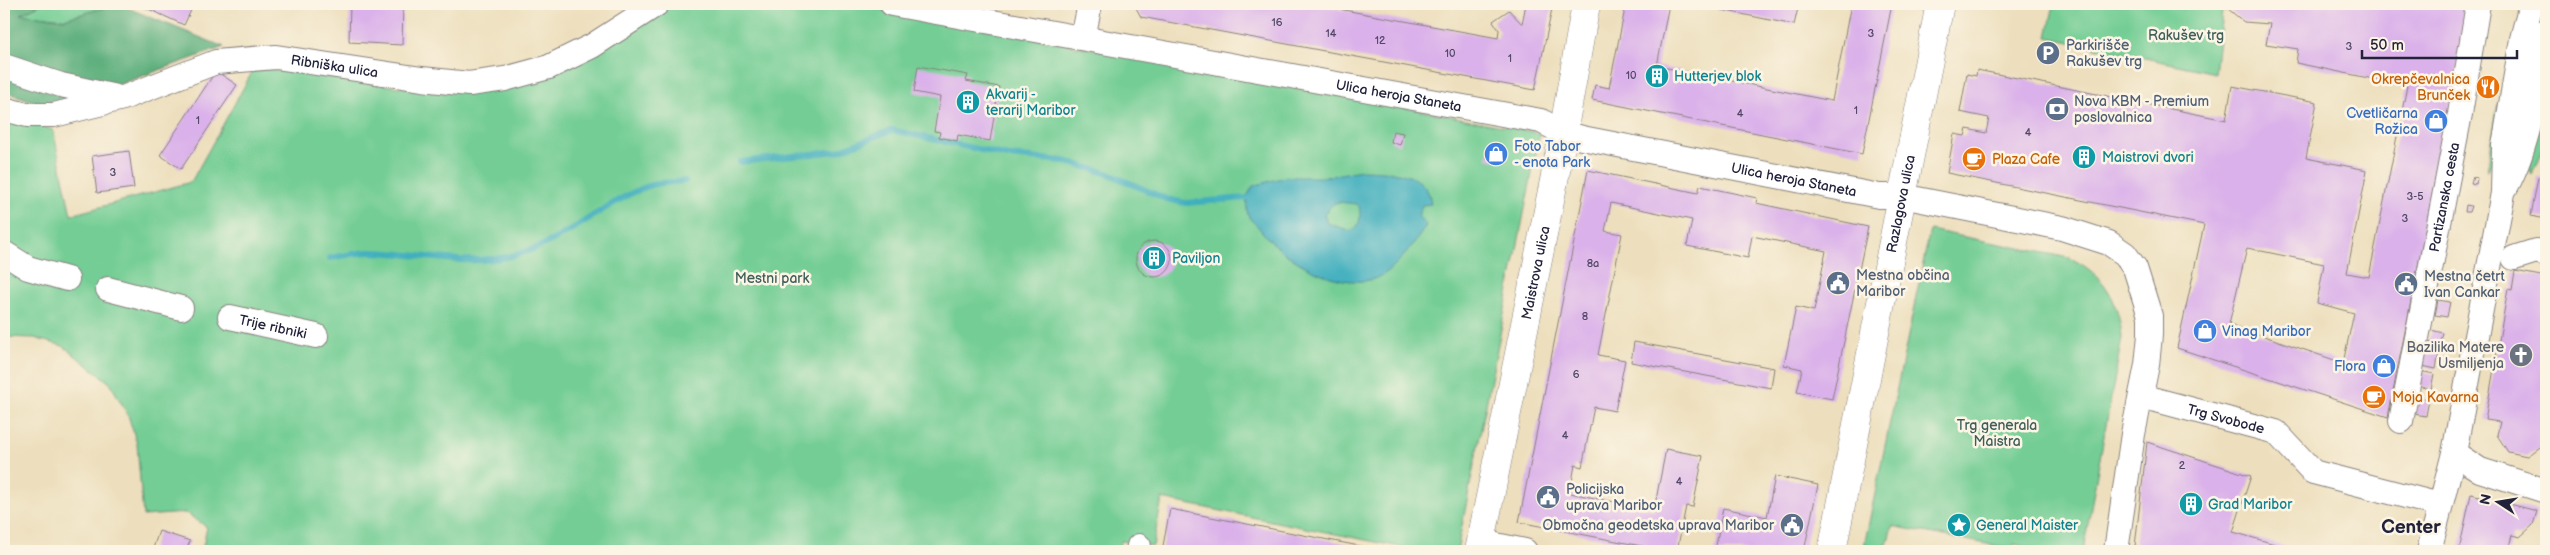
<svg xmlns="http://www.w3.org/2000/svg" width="2550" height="555" viewBox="0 0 2550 555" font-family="'Balsamiq Sans',sans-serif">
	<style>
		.green { fill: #73cd94; stroke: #4a7868 }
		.forest { fill: #5eb07e; stroke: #40695c }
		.water { fill: #41afbe; stroke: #32687c; fill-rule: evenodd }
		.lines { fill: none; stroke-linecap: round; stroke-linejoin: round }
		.stream { stroke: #41afbe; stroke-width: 6 }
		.building { fill: #dab1ea; fill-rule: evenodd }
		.street-casing { stroke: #88807c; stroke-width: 26 }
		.secondary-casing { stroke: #88807c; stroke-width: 29 }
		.street { stroke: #fff; stroke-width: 24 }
		.secondary { stroke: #fff; stroke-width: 28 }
		.labels { text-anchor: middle; stroke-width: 5; stroke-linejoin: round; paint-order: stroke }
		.number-label { font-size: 11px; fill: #504667 }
		.park-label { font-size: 14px; fill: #3e5e5a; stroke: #fcf5e5 }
		.service-label { font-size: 14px; fill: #4e5e75; stroke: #fcf5e5; text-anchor: start }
		.street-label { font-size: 14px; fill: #22223b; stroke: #fcf5e5 }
		.culture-label { font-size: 14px; fill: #0d838f; stroke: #fcf5e5; text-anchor: start }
		.food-label { font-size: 14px; fill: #c56008; stroke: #fcf5e5; text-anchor: start }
		.shop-label { font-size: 14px; fill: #366cbe; stroke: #fcf5e5; text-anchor: end }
		.worship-label { font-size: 14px; fill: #5b616d; stroke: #fcf5e5; text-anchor: end }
		.district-label { font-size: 19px; font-weight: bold; fill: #22223b; stroke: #fcf5e5 }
	</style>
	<rect width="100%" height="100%" fill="#fcf5e5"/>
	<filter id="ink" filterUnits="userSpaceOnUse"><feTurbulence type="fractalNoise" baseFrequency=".02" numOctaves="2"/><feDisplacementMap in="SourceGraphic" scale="10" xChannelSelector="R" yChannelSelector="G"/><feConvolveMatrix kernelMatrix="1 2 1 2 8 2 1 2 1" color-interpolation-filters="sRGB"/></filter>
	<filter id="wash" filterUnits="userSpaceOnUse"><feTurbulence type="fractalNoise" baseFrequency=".0096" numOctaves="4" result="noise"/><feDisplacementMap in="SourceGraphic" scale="20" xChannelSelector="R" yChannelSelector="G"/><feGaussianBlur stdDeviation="1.12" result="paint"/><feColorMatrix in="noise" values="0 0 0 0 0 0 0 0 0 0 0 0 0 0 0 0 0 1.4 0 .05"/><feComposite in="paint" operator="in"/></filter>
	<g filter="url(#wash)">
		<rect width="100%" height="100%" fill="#eddfbd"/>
		<g class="green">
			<path d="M41,4H118L64,19L20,14Z"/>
			<path d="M648,4H852L1540,133L1457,551H1420L1162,499L1153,546L1121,541L1119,551H202L207,527L186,513L143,516L137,444L128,415L110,383L63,346L34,338L4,337V115L53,130L71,215L191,182L255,67L422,90L538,68Z"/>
			<path d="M2054,4H2223L2215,73L2047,37Z"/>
			<path d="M2498,103C2504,125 2501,152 2487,171Z"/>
			<path d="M2546,117V140L2532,175C2524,164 2536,126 2546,117Z"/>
			<path d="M1930,230L2070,258C2104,274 2119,300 2122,338L2083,551H2045L2014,544L2013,549L1892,526L1887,545H1882L1881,551H1863Z"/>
		</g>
		<path class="forest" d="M4,4H41L21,14L64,19L118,4L224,47L61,105L46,106L4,91Z"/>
		<path class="water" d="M1361,170C1386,171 1429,170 1431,204L1422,205L1418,216L1426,225C1418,240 1393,272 1377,278C1338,292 1281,258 1259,228C1256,224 1251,221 1249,217C1246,212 1247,203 1246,198L1253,186L1285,177H1325ZM1338,202L1357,204L1359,206C1361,215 1361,227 1351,231L1327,223L1324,214L1333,204Z"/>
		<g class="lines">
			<g class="stream">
				<path d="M740,162L838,151L892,130L1008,156L1064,161L1107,173L1166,199L1186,203L1246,198"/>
				<path d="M330,258C343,256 358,252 371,252C421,253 466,268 515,255C566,242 603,202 651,185C661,182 674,182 685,181"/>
			</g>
		</g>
		<g id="blocks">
			<g class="building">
				<path d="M143,4H194L184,25L142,6Z"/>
				<path d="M350,4H403L402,45L349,42Z"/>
				<path d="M1134,4H1311L1498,38L1499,30L1493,21L1509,10L1522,24L1526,4H1553L1535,90L1141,17Z"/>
				<path d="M1626,4H1669L1657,66L1832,101L1851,4H1892L1862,154L1592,100L1595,85L1609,88Z"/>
				<path d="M1703,4H1799L1794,25L1703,6Z"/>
				<path d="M2222,4H2470L2388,417L2177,348L2204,225L1947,173L1954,134L1965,136L1967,129L1986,133L1989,118L1960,112L1967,74L1976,76L1977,70L2226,120L2232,86L2317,102L2306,158L2367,170L2347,273L2369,277L2407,86L2296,63L2298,49L2266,44L2270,24L2244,22ZM2247,248L2324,264L2317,303L2354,313L2343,363L2229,324Z"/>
				<path d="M918,66L968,75L966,81L999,87L990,141L958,135L957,141L939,137L940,132L934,131L940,97L914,92Z"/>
				<path d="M216,71L237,85L181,169L160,155Z"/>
				<path d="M2487,83L2492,84L2490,90L2485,89Z"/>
				<path d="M1393,131L1403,133L1400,145L1391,142Z"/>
				<path d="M1490,145L1506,149L1502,162L1487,159Z"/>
				<path d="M129,151L134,188L97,193L92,156Z"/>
				<path d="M1588,170L1698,193L1700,186L1757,198L1756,203L1868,227L1832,399L1797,392L1802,369L1784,365L1796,307L1814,311L1826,251L1752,236L1748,258L1687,246L1692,220L1611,203L1605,231L1622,234L1598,355L1625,360L1615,411L1594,407L1582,467L1575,465L1570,493L1654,510L1666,449L1703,456L1693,507L1686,506L1677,551H1667L1519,522Z"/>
				<path d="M2473,177L2477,178L2476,184L2471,183Z"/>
				<path d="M2538,177L2546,178V219L2531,216Z"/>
				<path d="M2466,205L2471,206L2469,212H2465Z"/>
				<circle cx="1154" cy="259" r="18"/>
				<path d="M2515,271L2546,277V430L2542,445L2527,456L2508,452L2497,435L2500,422L2485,420L2508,289L2512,290Z"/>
				<path d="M2438,300L2450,302L2447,317L2435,315Z"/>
				<path d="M2431,330L2443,333L2440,345L2428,342Z"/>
				<path d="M1634,342L1774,368L1771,388L1631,362Z"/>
				<path d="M2426,349L2439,352L2436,369L2422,366Z"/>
				<path d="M2420,371L2434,374L2431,389L2417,386Z"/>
				<path d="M2418,397L2429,399L2426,416L2414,414Z"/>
				<path d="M2147,442L2251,476L2233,532L2299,551H2176L2135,546Z"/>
				<path d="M1775,476L1818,485L1804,551H1715L1723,508L1767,517Z"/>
				<path d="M2471,494L2537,511L2533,525L2520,537L2512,535L2508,551H2459Z"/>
				<path d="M1170,509L1380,550V551H1162Z"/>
				<path d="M159,531L190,541L186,551H152Z"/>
			</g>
		</g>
	</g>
	<g filter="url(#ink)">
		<use href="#blocks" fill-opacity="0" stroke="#88807c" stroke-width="1"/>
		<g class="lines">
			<g class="street-casing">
				<g id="street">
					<path id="s1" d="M892,4L1541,121L1562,132L1582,138L1879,196H1902L2062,228L2109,243L2125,254L2135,268L2150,316V335L2147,365L2133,434L2116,551"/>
					<path d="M1083,38L1090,4"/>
					<path d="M4,66L61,85L116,97"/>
					<path id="s2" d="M4,109L27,115H54L123,98L216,62L276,57L422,79L469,84L505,79L549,67L592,46L657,4"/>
					<path d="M2506,187C2531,141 2538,82 2546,31"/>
					<path d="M4,253L28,268L67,279"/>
					<path d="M2514,258L2536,251L2546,254"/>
					<path d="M108,289L181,308"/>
					<path id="s3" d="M230,317L316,336"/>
					<path id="s4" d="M2141,396L2276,432L2313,472L2440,505"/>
					<path id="s5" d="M2401,421L2460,114L2478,4"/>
					<path d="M2454,453L2480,470L2546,491"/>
					<path d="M1481,542L1525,551"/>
					<path d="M1138,551L1139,546"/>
					<path d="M2429,551L2454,453L2503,193L2504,146L2522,39L2531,4"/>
				</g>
			</g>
			<g class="secondary-casing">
				<g id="secondary">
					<path id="s6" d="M1479,551L1559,156L1586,4"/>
					<path id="s7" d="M1832,551L1940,4"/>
				</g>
			</g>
			<use href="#street" class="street"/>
			<use href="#secondary" class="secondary"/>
		</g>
	</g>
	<defs>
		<g id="parking-disc" transform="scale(1.25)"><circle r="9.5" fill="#5c6f8a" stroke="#fcf5e5"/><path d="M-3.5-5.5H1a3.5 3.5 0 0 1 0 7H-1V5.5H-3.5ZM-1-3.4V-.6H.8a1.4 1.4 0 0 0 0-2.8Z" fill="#fff"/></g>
		<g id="building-disc" transform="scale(1.25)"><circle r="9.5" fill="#0f9aa8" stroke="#fcf5e5"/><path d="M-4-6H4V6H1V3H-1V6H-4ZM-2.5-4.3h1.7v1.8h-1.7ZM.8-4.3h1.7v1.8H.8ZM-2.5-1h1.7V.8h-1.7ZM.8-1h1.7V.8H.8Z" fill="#fff"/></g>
		<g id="restaurant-disc" transform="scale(1.25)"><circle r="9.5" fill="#e8710a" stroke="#fcf5e5"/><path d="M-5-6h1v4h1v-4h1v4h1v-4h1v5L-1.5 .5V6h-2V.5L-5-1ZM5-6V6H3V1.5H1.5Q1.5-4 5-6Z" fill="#fff"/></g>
		<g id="bank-disc" transform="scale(1.25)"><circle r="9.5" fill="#5c6f8a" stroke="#fcf5e5"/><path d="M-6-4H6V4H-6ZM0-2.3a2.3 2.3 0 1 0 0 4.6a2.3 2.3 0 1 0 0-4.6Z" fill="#fff"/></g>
		<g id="shop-disc" transform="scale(1.25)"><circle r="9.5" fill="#3f7fe0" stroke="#fcf5e5"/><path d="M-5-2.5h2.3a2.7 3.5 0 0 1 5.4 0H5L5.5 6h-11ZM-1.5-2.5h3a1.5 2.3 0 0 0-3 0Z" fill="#fff"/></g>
		<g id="cafe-disc" transform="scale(1.25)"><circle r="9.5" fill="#e8710a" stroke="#fcf5e5"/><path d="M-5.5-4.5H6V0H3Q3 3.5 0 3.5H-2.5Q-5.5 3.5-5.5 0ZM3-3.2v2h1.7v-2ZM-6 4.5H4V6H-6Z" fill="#fff"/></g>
		<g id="civic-disc" transform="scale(1.25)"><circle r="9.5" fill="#5c6f8a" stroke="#fcf5e5"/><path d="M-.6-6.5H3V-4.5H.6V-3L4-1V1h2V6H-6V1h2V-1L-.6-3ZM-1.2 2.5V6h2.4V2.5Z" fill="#fff"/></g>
		<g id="church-disc" transform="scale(1.25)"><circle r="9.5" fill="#6b7280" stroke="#fcf5e5"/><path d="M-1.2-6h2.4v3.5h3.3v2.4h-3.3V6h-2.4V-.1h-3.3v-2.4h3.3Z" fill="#fff"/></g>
		<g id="sight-disc" transform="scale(1.25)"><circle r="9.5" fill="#0f9aa8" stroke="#fcf5e5"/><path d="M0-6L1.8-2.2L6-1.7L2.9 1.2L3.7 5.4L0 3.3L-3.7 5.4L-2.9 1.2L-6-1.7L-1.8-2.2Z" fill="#fff"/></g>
	</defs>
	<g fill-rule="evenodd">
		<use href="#parking-disc" x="2048" y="53"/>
		<use href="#building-disc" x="1657" y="76"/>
		<use href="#restaurant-disc" x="2488" y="87"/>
		<use href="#building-disc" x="968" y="102"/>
		<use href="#bank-disc" x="2057" y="109"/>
		<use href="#shop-disc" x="2436" y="121"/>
		<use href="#shop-disc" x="1496" y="154"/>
		<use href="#building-disc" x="2084" y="157"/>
		<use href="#cafe-disc" x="1974" y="159"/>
		<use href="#building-disc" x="1154" y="258"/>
		<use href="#civic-disc" x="1838" y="283"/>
		<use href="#civic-disc" x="2406" y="284"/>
		<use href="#shop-disc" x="2205" y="331"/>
		<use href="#church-disc" x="2521" y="355"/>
		<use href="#shop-disc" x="2384" y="366"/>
		<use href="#cafe-disc" x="2374" y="397"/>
		<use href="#civic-disc" x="1548" y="497"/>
		<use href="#building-disc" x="2191" y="504"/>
		<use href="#civic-disc" x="1792" y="525"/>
		<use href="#sight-disc" x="1959" y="525"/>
	</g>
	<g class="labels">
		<g class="number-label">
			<text x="1277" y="26">16</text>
			<text x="1331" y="37">14</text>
			<text x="1871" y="37">3</text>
			<text x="1380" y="44">12</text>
			<text x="2349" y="50">3</text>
			<text x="1450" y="57">10</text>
			<text x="1510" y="62">1</text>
			<text x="1631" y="79">10</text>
			<text x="1856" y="114">1</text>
			<text x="1740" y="117">4</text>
			<text x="198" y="124">1</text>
			<text x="2028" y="136">4</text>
			<text x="113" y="176">3</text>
			<text x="2415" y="200">3-5</text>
			<text x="2405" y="222">3</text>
			<text x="1593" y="267">8a</text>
			<text x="1585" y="320">8</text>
			<text x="1576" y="378">6</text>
			<text x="1565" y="439">4</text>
			<text x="2182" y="469">2</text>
			<text x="1679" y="485">4</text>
		</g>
		<g class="park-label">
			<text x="2186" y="40">Rakušev trg</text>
			<text x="772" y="283">Mestni park</text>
			<text x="1997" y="430">Trg generala<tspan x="1997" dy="16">Maistra</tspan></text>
		</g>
		<g class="service-label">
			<text x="2066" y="50">Parkirišče<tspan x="2066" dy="16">Rakušev trg</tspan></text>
			<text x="2074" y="106">Nova KBM - Premium<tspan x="2074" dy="16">poslovalnica</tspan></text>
			<text x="1856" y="280">Mestna občina<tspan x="1856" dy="16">Maribor</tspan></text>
			<text x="2424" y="281">Mestna četrt<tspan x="2424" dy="16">Ivan Cankar</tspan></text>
			<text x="1566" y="494">Policijska<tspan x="1566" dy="16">uprava Maribor</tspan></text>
			<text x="1774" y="530" text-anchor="end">Območna geodetska uprava Maribor</text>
		</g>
		<g class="street-label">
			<text dy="5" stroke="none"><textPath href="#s2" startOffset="341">Ribniška ulica</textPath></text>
			<text dy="5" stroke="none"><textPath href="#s1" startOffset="515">Ulica heroja Staneta</textPath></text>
			<text dy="5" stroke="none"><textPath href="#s1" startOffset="920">Ulica heroja Staneta</textPath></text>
			<text dy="5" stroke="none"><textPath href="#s5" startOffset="228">Partizanska cesta</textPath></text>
			<text dy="5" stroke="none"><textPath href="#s7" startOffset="354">Razlagova ulica</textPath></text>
			<text dy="5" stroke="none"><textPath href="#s6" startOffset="284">Maistrova ulica</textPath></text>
			<text dy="5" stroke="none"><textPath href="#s3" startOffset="44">Trije ribniki</textPath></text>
			<text dy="5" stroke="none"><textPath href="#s4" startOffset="88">Trg Svobode</textPath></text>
		</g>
		<g class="culture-label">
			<text x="1674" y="81">Hutterjev blok</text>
			<text x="986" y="99">Akvarij -<tspan x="986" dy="16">terarij Maribor</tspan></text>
			<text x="2102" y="162">Maistrovi dvori</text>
			<text x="1172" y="263">Paviljon</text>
			<text x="2208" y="509">Grad Maribor</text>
			<text x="1976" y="530">General Maister</text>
		</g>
		<g class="food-label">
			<text x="2470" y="84" text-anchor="end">Okrepčevalnica<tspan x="2470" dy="16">Brunček</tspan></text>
			<text x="1992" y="164">Plaza Cafe</text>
			<text x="2392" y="402">Moja Kavarna</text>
		</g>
		<g class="shop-label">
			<text x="2418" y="118">Cvetličarna<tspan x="2418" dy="16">Rožica</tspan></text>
			<text x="1514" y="151" text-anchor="start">Foto Tabor<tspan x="1514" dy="16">- enota Park</tspan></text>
			<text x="2222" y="336" text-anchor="start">Vinag Maribor</text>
			<text x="2366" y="371">Flora</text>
		</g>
		<g class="worship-label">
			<text x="2504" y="352">Bazilika Matere<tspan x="2504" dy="16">Usmiljenja</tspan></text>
		</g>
		<g class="district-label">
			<text x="2411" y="533">Center</text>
		</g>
	</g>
	<rect width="2550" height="555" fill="none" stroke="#fcf5e5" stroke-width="20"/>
	<g transform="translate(2498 502) rotate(282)" stroke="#fcf5e5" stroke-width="4" paint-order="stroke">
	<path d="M0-4L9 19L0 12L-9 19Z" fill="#22223b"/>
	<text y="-8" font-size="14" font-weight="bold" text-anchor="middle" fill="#22223b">N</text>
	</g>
	<path d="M2362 50v8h155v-8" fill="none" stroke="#22223b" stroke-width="2.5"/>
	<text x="2370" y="50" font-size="15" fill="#22223b" stroke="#fcf5e5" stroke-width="4" paint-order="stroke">50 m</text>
</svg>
